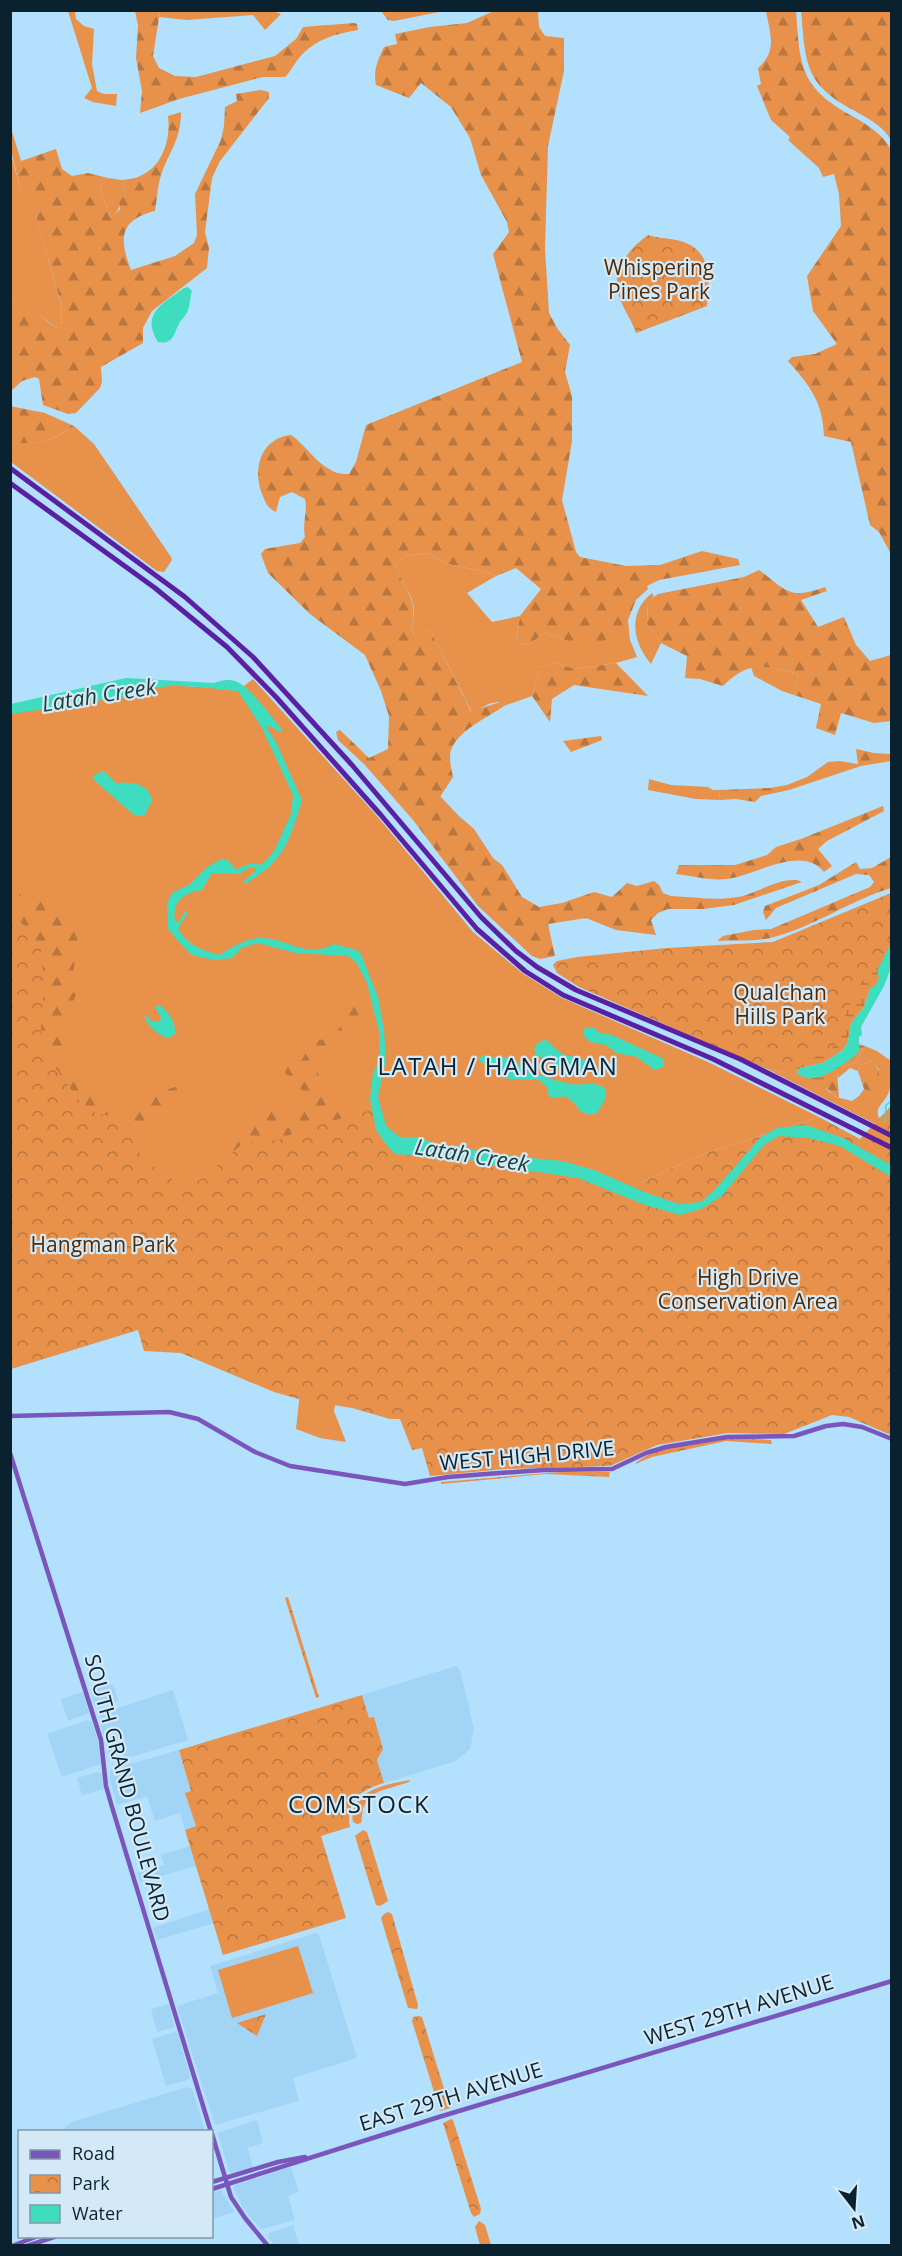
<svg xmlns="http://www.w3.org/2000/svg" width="902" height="2256" viewBox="0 0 902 2256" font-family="'Open Sans',sans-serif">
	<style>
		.built { fill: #a2d4f5 }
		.grass { fill: #e7914a }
		.forest { fill: url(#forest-firs) }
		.wetland { fill: url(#wetland-marsh) }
		.park { fill: url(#park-crowns) }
		.water { fill: #3eddc0 }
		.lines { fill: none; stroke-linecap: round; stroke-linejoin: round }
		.stream { stroke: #3eddc0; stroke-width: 1.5 }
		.secondary { stroke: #7955bc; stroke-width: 4.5 }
		.trunk { stroke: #5a20a2; stroke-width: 5 }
		.labels { text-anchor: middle; stroke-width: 4.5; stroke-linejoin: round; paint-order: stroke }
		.park-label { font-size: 21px; fill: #542900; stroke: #d3e9f8 }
		.street-label { font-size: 21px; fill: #0a222f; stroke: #d3e9f8 }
		.water-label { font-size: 22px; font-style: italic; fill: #1c3c34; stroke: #d3e9f8 }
		.quarter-label { font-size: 24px; letter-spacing: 1.5px; fill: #0a222f; stroke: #d3e9f8 }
	</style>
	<defs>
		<pattern id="forest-firs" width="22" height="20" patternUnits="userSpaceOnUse" patternTransform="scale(1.5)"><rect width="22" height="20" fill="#e7914a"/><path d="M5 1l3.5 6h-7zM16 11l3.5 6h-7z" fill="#b9763e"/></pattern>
		<pattern id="wetland-marsh" width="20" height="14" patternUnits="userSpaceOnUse" patternTransform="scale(1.5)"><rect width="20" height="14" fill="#e7914a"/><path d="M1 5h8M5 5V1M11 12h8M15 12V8" fill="none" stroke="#b9763e"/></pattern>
		<pattern id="park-crowns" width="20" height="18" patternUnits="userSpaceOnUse" patternTransform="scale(1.5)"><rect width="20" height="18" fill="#e7914a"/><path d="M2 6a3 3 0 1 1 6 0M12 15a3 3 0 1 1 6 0" fill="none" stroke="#b9763e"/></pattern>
	</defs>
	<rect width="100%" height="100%" fill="#b2e0fd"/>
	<g class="built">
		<path d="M456,1666L460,1670L474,1729L470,1749L456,1761L384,1783L377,1760L374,1717L369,1719L362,1695Z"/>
		<path d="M113,1684L118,1701L95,1707L90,1690Z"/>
		<path d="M173,1690L188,1740L114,1762L110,1761L100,1721V1714Z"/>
		<path d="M83,1692L89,1713L68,1721L61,1699Z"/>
		<path d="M88,1720L92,1722L100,1748L101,1764L62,1777L47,1734Z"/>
		<path d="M179,1750L191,1792L185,1794L196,1826L185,1830L180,1813L155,1821L147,1796L117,1805L110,1780V1770Z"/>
		<path d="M98,1772L102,1774L104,1789L82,1795L77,1778Z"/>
		<path d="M190,1846L196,1866L140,1882L137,1873L164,1865L161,1855Z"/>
		<path d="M210,1909L214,1923L157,1940L153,1928Z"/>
		<path d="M316,1933L319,1935L357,2058L293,2078L299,2101L215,2125L177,2006L218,1993L210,1966Z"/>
		<path d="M169,2004L174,2027L157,2032L151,2009Z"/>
		<path d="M174,2032L178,2034L190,2077L187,2080L166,2086L152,2039Z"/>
		<path d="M187,2087L192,2089L205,2131H64L66,2126L72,2122Z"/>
		<path d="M257,2120L263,2143L248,2148L253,2168L231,2173L229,2171L218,2133Z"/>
		<path d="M291,2167L299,2192L288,2196L295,2220L261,2229L243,2208L234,2189L235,2185Z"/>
		<path d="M221,2190L234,2212L212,2219V2192Z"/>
		<path d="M293,2225L299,2245H274L268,2237L269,2233Z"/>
	</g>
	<g class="grass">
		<path d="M68,11H75L76,19L84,26L94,29L92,64L97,91L104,94H117L116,106L93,102L84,98L92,88Z"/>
		<path d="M160,11L271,10L281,14L265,30L253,15L187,20L159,17Z"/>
		<path d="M10,150L20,188L31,197L61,305L62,319L61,329C43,323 28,297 11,297Z"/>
		<path d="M108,178L122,180L125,194L116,214L110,217L100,188Z"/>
		<path d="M74,426L94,444L171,557L172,560L164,572L157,571L11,462L10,443C35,445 53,441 74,426Z"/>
		<path d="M428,553L448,564L477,570L496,576L467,593L492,622L520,616L516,642L528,645L545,633L568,641L628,620L630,640L637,657L616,663L575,669L553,662L540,668L532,696L504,706L500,702L491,703L472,712L430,630L415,635L411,628C420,597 405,592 395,566L404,556Z"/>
		<path d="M652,593L654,597L648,602L647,624L661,643L651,664C633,642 627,613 652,593Z"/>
		<path d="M763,665L798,674L794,695L782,691L754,676L751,667Z"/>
		<path d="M253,679L377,816L473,932L522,973L562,998L708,1062L819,1117L706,1153L630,1187L299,1130L849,1416L179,1191L75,1098L11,911V709L144,684L240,689Z"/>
		<path d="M839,761L858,764L861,766L789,790L787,785L807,777L828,762Z"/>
		<path d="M649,779L671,785L708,787L713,790H719L720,800L696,799L648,790Z"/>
		<path d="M440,796L459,816L451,826L431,809Z"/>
		<path d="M865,1046L877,1051L891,1061C891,1074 893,1085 887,1096C882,1105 875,1107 879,1118L891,1123V1132L767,1069L789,1073L816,1088L824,1087L836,1097L852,1101L859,1096L864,1089L868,1091L879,1069L871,1061L861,1065L858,1071L850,1068L838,1078L837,1072L844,1066L857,1062L861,1050Z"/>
		<path d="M349,1327L334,1411L346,1442L320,1438L296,1429L302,1373Z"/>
		<path d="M298,1946L313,1993L232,2018L218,1970Z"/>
	</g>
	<g class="forest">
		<path d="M496,10L538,11L539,27L545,36L564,38V71L548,146L545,248L549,313L557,328L570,345L565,372L572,396V441L562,500L576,552L580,557L626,566L660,565L702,551L738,559L740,565L659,580L647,586L648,589L636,600L628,620L602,643L568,641L545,633L528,645L516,642L520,616L541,589L516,568L496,576L477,570L448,564L428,553L404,556L395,566C405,591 419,598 411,628L414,634L430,630L471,711L501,702L504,706C488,717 464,728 454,744C447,753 451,767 453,777L432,809L451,825L459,816L474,829L493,858L502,865L522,897L539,907L562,903L594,892L612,897L627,883L637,886L654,881L659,885L663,893L671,896C693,897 716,901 738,897C756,894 785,874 802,882L734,905L703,909H668L658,913L651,920L656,935L616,930L586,918L548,924L555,956L540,959L532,956L478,906L413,820L364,764L338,740L336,732L340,730L369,758L388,749L389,716L381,691L365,655L310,614L268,573L261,554L265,549L300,543L305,537C302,523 308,512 305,499L292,492L280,497L276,512C267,508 266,503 262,494C252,469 261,438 291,435C309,447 323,476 349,474L356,462L366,425L522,362L493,254L509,232L507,222L481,175L470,138L451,107L421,83L409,98L376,85C373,70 378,60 384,47L397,44L395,34L430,27L467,23Z"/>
		<path d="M135,11H160L153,56L159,68L175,76L196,77L275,56L296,39L303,27L354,23L357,24L358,30C335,34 315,39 299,58C294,64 291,71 285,77H263L179,99L140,113L142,91L136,58L138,25Z"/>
		<path d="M381,11H444L394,21L388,20Z"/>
		<path d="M766,11H796C800,67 800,88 854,117C869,126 883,134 891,150V554L879,532L870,525L851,442L824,436C823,401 809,385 788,361L792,357L815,354L837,344L813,311L807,276L841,226L839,194L834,174L823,177L819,168L788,140L790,137L771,120L757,86L761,84L758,68C778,50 770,34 766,11Z"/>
		<path d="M801,11H891V140C883,126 869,119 855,111C804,84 806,64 801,11Z"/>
		<path d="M261,90L269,92V98L220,161L212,178L205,232L209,248L207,268L152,311L143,328V343L101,367L102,382L100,388L76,413L68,414L43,405L39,379L35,377L22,381L11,391V297C30,296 42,324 61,329L62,319L61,304L31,198L20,188L11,150V128L21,161L56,149L62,169L72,176L88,173L108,178L100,188L110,217L116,214L120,209L119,198L125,194L122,180C127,179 135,179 140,176C163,167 171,138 168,116L181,112C181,138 171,149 162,172C158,183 157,198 155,211C119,220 119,239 131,270L175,256L194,243L197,235L195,194L221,140L224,126L225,107L237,101L236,94Z"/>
		<path d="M10,406L45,413L74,426C52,441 36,445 11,443Z"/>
		<path d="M759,570C787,591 789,600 825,587L827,591L801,600L818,627L844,617L856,645L870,661L891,655V721L874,723L841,713L835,735L816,728L821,704L794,695L798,674C765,665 749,660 723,686L700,679L685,678L687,656L661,643L647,624L648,602L658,594L744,577Z"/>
		<path d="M553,662L575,669L616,663L648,696L574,685L552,699L550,722L532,696L540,668Z"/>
		<path d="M601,736L602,740L571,752L563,741Z"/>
		<path d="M856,749L874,753L891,754V761L861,766L858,764Z"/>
		<path d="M787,785L789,790L761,796L755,802L736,799L720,800L719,790L770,788Z"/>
		<path d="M883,806L884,811L827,841L818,849L832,866L824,872C801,844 755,876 727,879C711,881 693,876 676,874L679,865H735L767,855L776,847L801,839Z"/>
		<path d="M10,857C20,874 15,893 28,908L35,907L37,889L52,904L63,922L70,925L77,935L78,950L73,971L77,991L63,1032L65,1061L73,1075L85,1080L92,1093L97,1095L106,1108L137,1110L144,1097L181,1085H196V1090C189,1094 180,1097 174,1102C163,1111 155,1121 143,1127L11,1093Z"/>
		<path d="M891,857V888C851,900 815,926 774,937C756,942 736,940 717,941L723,936L754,930L771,929L870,887L874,882L869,875L856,874L776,908L766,920L763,912L765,906L819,885L856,862L860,869L872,868Z"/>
		<path d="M358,1005L360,1011L347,1041L315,1060L320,1081L334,1093L356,1128L602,1250L219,1148L238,1129L279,1106L301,1114L311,1108L302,1090L284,1072L286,1065L302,1060L311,1043C335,1036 343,1030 351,1006Z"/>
		<path d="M871,1061C884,1073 879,1075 872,1090L868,1091L864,1089L858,1071L861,1065Z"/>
		<path d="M837,1072L839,1098C827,1093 832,1085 816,1089L811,1086L830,1079Z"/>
	</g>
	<path class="wetland" d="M891,933V943L877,984L870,989L864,1007L851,1023L848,1041L843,1050L823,1063L800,1068L797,1074L859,1051V1044L865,1046L861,1050L857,1062L844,1066L831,1079L811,1086L789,1073L782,1072L869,953Z"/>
	<g class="park">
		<path d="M648,235C657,238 666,238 676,240C712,247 710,278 707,306L636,333C632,321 624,310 620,299C609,273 628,249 648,235Z"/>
		<path d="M891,893V939L866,974L850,1004L842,1023L836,1045L789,1073L767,1069L579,987L557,973L553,965L557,961L577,957L667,948L773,942Z"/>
		<path d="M10,911L30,932L41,950L44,984L41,1031L50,1060L83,1106L97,1114L134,1118C131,1151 135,1148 158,1170L165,1169L179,1191L205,1177L243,1143L282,1139L299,1130L376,1109L390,1138L630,1187L706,1153L819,1117L860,1139L891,1106V1435L849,1417L832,1415L784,1434L728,1433L657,1445L610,1466L505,1469L430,1476L422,1448L412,1450L400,1419H390L352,1408L302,1400L274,1392L181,1353L144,1351L138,1330L11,1369Z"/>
		<path d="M734,1438L771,1440L772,1444L726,1441L652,1457L635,1464C653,1445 708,1441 734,1438Z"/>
		<path d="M560,1472H610L609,1477L546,1474L441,1484V1482Z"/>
		<path d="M288,1597L319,1697L316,1698L285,1598Z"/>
		<path d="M362,1695L369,1718L374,1717L383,1749L377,1760L384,1783C362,1789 345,1801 350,1827L321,1836L346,1918L223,1955L185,1830L196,1826L185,1793L191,1791L179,1750Z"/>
		<path d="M410,1780L409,1782L380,1791L369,1797L363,1808L361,1823L357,1824L353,1822C348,1791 387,1784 410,1780Z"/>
		<path d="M363,1830L367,1832L388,1901L380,1906L376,1905L355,1836Z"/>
		<path d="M388,1912L392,1914L418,2005L417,2009L408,2008L381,1918L384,1914Z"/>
		<path d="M266,2014L257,2036L237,2023Z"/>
		<path d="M419,2016L422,2017L450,2108L440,2111L412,2021L413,2017Z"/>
		<path d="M451,2119L453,2120L481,2209L480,2214L474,2217L471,2213L443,2123Z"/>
		<path d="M479,2221L485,2225L491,2245H480L475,2227Z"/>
	</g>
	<g class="water">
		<path d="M188,287L192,291C190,297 190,305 188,310C187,314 182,319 180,322C173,334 174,345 158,342C140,313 164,303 184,288Z"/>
		<path d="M126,678L213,683C221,681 228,678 237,682C250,687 273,719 283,731L279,732L270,726L266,727L276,742L302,800C289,843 284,861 245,884L243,882L256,870L255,868H248L240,874L212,873L202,890C183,893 172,901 175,922H179L184,913L189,911L178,928C187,945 202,950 219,955C231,948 243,940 258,938C287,936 303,960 334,944L357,950L361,954L378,997L384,1030L386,1060L378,1097L386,1126L400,1137H418L439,1145L463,1147L490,1154L562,1161L594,1170L647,1193L679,1204L701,1202L716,1188L761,1137L777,1128L806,1125L843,1138L891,1165V1177L840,1146L808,1138L779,1136L764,1145L722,1196L701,1209L680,1215L645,1205L578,1178L491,1165L436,1152L408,1155L395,1154L388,1147L376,1130L370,1099L373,1073L380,1059L379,1031L367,983L356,962L348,956L296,953L258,943L241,948L233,958L213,960L192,955L187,951L168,929L167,902L173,892L189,885L207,867L221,859L228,860L236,870C244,866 251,861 260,865L267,860L275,849L291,814L293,795L262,728L238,691C204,688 161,679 130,696L11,714V704Z"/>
		<path d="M104,771L116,783C131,782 149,782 152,801L144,816H135L94,780V775Z"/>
		<path d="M891,943V968L884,986L861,1027L862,1035L859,1037V1051L856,1055C842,1065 812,1090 796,1072L800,1068L823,1063L843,1050L848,1041L851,1023L864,1007L870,989L877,983L879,977L877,971Z"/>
		<path d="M160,1005C168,1012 176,1022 175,1033L169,1038C160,1037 144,1024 145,1014L152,1022L160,1021L161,1017L155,1007Z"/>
		<path d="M587,1027H593L600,1033L612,1035L664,1059V1067L654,1070L637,1057L616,1053L606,1045L590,1042L583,1035L584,1029Z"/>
		<path d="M546,1040L562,1054L589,1061L591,1063L589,1070C581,1073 572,1065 559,1069L551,1060L537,1056C531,1048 537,1041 546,1040Z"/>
		<path d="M484,1055L496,1058L509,1057C516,1060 521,1067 528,1071C531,1073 565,1083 570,1084C581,1086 599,1080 606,1090V1098L597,1113C580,1119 579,1105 568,1098C562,1094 555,1100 549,1097L547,1087L539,1080L510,1079L505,1078L495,1067L481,1063L479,1058Z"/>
	</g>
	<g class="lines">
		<path class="stream" d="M885,1121L886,1105L892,1101"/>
		<g class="secondary">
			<path d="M10,1416L169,1412L198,1419L255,1452L290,1466L405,1484L448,1477L486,1474L544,1470L612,1469L646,1453L666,1447L727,1437L794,1436L826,1426L843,1424L862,1427L892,1439"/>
			<path d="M10,1453L101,1740L106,1786L112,1807L211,2132"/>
			<path d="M212,2134L231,2197L245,2218L268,2246"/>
			<path d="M212,2182L278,2162L305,2157"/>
			<path d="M212,2189L439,2117L892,1981"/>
			<path d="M12,2246L38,2236"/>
			<path d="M27,2246L57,2236"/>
		</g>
		<g class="trunk">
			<path d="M10,468L185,597L253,657L352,765L481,917L516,951L537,967L576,990L740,1059L892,1136"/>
			<path d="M10,483L155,588L227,647L276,697L380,814L477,929L525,971L563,995L713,1059L892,1148"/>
		</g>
	</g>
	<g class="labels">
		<g class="park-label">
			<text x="659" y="275">Whispering<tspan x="659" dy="24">Pines Park</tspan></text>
			<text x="780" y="1000">Qualchan<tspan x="780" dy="24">Hills Park</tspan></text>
			<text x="103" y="1252">Hangman Park</text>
			<text x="748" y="1285">High Drive<tspan x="748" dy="24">Conservation Area</tspan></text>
		</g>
		<g class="street-label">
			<text transform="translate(527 1456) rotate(-5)" y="7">WEST HIGH DRIVE</text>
			<text transform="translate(127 1788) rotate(75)" y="7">SOUTH GRAND BOULEVARD</text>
			<text transform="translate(739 2010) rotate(-17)" y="7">WEST 29TH AVENUE</text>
			<text transform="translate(451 2097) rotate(-17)" y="7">EAST 29TH AVENUE</text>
		</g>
		<g class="water-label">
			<text transform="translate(99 695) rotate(-9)" y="8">Latah Creek</text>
			<text transform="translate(472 1155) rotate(9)" y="8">Latah Creek</text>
		</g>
		<g class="quarter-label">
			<text x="498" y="1075">LATAH / HANGMAN</text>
			<text x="359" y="1813">COMSTOCK</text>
		</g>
	</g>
	<rect width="902" height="2256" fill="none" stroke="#0a222f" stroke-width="24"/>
	<rect x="18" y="2130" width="195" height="108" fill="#d3e9f8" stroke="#8399a8" stroke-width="1.5"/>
	<rect x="30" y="2150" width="30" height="9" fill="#7955bc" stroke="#8399a8" stroke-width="1.5"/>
	<text x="72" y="2160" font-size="18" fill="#0a222f">Road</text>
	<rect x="30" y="2175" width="30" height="18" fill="url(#park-crowns)" stroke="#8399a8" stroke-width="1.5"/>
	<text x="72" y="2190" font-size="18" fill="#0a222f">Park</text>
	<rect x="30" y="2205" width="30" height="18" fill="#3eddc0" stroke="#8399a8" stroke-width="1.5"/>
	<text x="72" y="2220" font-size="18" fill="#0a222f">Water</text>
	<g transform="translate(854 2208) rotate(163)" stroke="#d3e9f8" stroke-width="4.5" paint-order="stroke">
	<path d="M0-4.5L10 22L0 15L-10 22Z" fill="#0a222f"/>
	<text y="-9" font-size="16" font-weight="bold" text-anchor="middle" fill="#0a222f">N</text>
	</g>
</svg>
